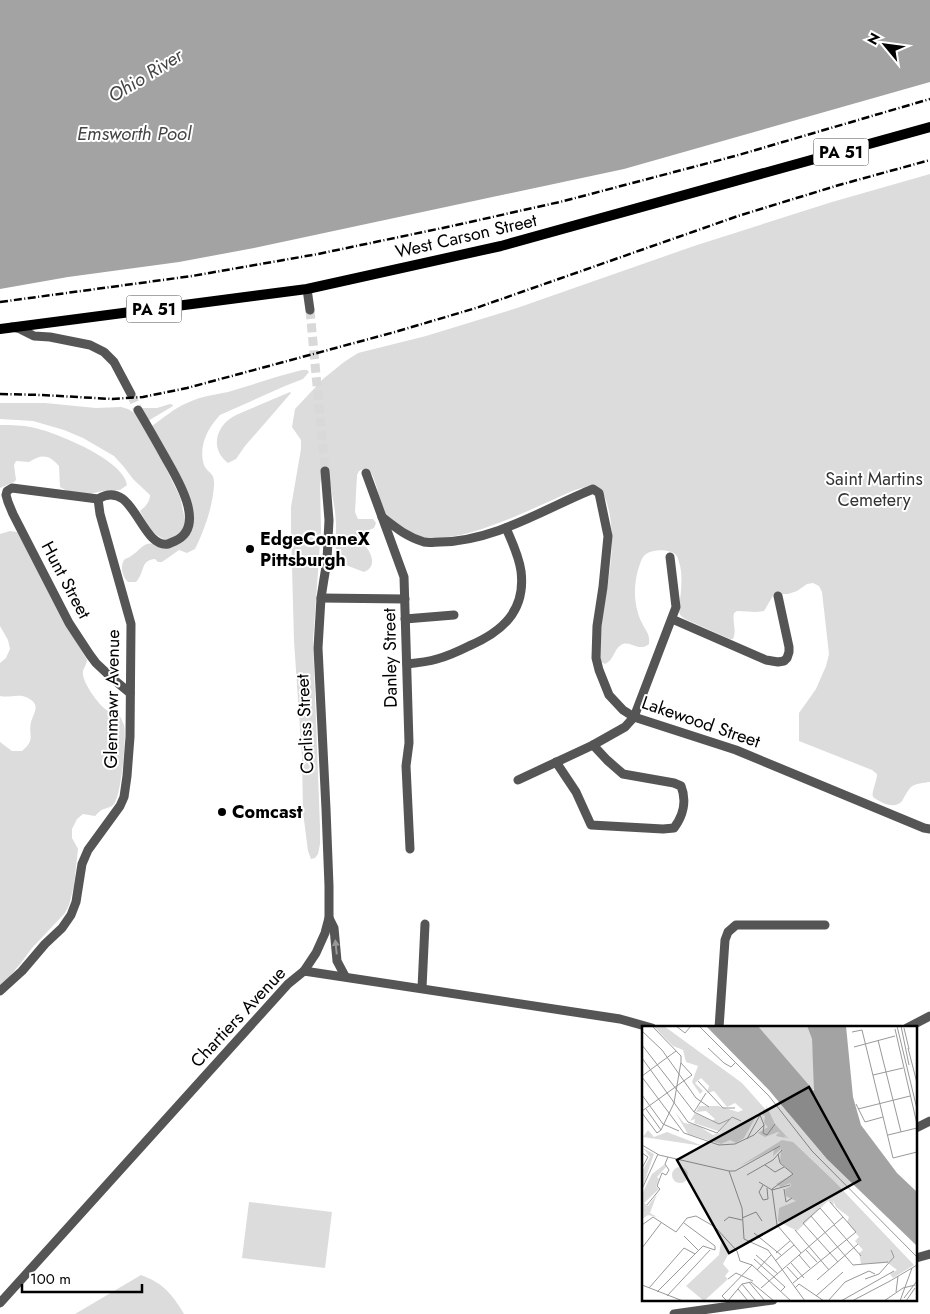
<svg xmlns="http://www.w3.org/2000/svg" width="930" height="1314" viewBox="0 0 930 1314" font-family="Jost,sans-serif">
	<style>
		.green { fill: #dcdcdc }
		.water { fill: #a3a3a3 }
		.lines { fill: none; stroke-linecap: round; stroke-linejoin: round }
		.minor-tunnel { stroke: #d9d9d9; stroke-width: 9; stroke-dasharray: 9 4.5; stroke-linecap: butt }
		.minor { stroke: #555; stroke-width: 9 }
		.major { stroke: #000; stroke-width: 10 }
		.rail { stroke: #000; stroke-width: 2.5; stroke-dasharray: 8 2.5 1 2.5; stroke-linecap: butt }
		.oneway { fill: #999 }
		.poi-dot { fill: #000; stroke: #fff; stroke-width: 2 }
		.labels { text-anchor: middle; stroke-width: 4; stroke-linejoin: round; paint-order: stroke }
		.shield { fill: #fff; stroke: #4c4c4c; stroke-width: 1 }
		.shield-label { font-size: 16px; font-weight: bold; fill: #000 }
		.street-label { font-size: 18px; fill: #000; stroke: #fff }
		.park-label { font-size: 18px; fill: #333; stroke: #fff }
		.poi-label { font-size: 18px; font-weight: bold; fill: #000; stroke: #fff; text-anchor: start }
		.water-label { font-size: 19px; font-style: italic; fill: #444; stroke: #fff }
		.inset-road { fill: none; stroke: #999; stroke-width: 1 }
		.view { fill: #000; fill-opacity: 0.15; stroke: #000; stroke-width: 2.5 }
		.inset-edge { fill: none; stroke: #000; stroke-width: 2.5 }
	</style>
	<rect width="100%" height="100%" fill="#fff"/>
	<g class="green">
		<path d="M930,174V782C923,783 916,783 911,787C907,791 905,796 902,801C895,810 881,803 873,797C871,792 877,782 877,774L872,770L799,741V713L816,689L826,666L829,654L822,592L819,586L813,583L807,584L797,591L788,594H774L764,611L756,612L737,611L734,613C732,622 737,630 733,639H730L685,619L681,616L679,612C680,596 684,577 679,562C678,560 678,557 676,555C670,548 649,549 644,556C641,559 639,567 638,570C633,588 634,607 642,623C646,632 650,633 649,644C638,653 630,639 621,645C613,650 615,659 605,664L601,662C597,649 601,627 603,613C609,576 618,537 606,500C603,493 600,485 591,486C576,488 562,496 548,502C516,516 449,549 414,535C407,532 388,520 384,512C379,502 376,472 366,468L359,471L357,475L355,512L358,519H373L376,523L374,528L362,533L360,536C360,538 360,539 360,541C361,544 363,545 366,547C373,555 376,568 364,572L338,562L336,558V524L335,511L328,471L322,474L320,484L321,530L313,641L320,827V844L318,854L315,858L311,859L308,851L303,812L302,758L294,641L291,529V507L301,449V440L292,427L295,409L323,379L344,362L358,353L426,336L517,308L694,246L832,202Z"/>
		<path d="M302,370H307L309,372L303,379L285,386L220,415C208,428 198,446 204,465C208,474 215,472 214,485C213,506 204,531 195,549L187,553L179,550L162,562H158L155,559C140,560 145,573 136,582H128C122,576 120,567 124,560C126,558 129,558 131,556C143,549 143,539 160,546L192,529L194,521L193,508L182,479L152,426C163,418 175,408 187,403C201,396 214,395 228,392C253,385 277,376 302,370Z"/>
		<path d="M290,392L291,393L245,446L236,459L228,463C209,448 216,425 236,415Z"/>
		<path d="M0,403H45L96,408L121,407L128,409L136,414L162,460L180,497L185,520V526L179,535L166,540C152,535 147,523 140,511C145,507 150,502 150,495L133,479L124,467L114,456L83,438L64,430L33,421L0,419Z"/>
		<path d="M170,404L173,405V406L148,421L141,409L142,408H157Z"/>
		<path d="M0,425C12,425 23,425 35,428C57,433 124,460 127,485L120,490L103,491L89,494L67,491L60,487L59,466C49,454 41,454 29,462L16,461L14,465L16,480L14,482L0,488Z"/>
		<path d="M10,531L17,532L46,584L65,622L87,660C87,665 82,669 83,674C83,683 99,706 108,711C112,714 118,713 121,718C122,720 123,723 124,725C127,736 121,796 114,804C111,808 108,807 104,809C100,810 97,814 95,816L83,814L77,819L72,829V838L78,849L74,885L69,905L65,913L32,948L21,963L9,977L0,985V742L12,751H22C36,739 28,736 31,722C34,712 41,705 28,698C20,693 9,698 0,696V663L6,658L10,649L8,640L0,626V534Z"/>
		<path d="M249,1202L332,1212L325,1268L242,1258Z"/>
		<path d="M141,1275C163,1283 172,1294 184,1314H75Z"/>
	</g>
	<path class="water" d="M0,0H930V82L624,169L254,248L179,262L68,277L0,289Z"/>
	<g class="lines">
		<g class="minor-tunnel">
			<path d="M310,310L325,471"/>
			<path d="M131,394L138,410"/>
		</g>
		<g class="minor">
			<path d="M307,289L310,310"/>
			<path d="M12,327L20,329L34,336L50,337L90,345L104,352L114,362L131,394"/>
			<path d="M366,473L404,577L409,743L406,766L410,849"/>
			<path d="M98,499L12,488L7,491L6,495L8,502L13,514L69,623L90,655L96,663L113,679L130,693"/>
			<path d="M382,517C396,528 407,537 424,542C429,543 435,542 440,542C495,541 544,509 593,489L599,493L608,536L603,587L597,626L596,658L599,670L609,695L623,710L634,717L736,750L924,828L930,829"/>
			<path d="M321,598L405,599"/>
			<path d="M405,619L454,615"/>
			<path d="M672,619L766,660L778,662L784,661L787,658L789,652V647L778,596"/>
			<path d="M407,664C417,663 427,662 437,659C448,656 459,651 469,646C502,632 526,611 521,571C519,556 512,542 506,528"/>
			<path d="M556,762L576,792L591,825L663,829L674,828C683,816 687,801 681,786L674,783L623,774L607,760L593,745"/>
			<path d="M518,780L593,745L625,727L634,717L676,607L670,557"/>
			<path d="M329,918L334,928L337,961L345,976"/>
			<path d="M304,971L316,953L325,933L329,918V886L326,809L318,648L321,598L327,560L329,520L325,471"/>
			<path d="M422,988L425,924"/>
			<path d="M0,991L22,971L45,944L62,928L71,915L76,902L82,864L88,850L120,806L124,797L127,776L130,737L131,624L100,514L98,499C134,477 140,548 168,544C168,544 175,541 175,541C208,526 176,477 165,457C156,441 147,425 138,410"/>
			<path d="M719,1028L725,940L728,932L736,925H825"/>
			<path d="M907,1028L930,1016"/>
			<path d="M916,1128L930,1121"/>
			<path d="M916,1258L930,1254"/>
			<path d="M0,1303L288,984L304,971L620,1019L652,1028"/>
			<path d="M674,1314L773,1300"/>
		</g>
		<path class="major" d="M0,329L307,289L501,246L930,127"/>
		<g class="rail">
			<path d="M0,302L192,276L318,254L452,226L564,201L735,156L930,99"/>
			<path d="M0,394L42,395L112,399L143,397L187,388L395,332L476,308L738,216L839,185L930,160"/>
		</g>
	</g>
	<defs><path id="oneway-solid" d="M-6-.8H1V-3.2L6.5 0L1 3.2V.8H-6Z" transform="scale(1.25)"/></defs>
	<use class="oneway" href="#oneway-solid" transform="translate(336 947) rotate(-96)"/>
	<g class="poi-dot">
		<circle cx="250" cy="549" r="5"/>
		<circle cx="222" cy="812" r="5"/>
	</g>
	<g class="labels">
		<g class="shield">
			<rect x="813.5" y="138.5" width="55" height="27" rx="4"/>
			<rect x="126.5" y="295.5" width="55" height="27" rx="4"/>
		</g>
		<g class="shield-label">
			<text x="841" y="158">PA 51</text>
			<text x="154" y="315">PA 51</text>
		</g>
		<g class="street-label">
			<text transform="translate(466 236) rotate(-13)" y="6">West Carson Street</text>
			<text transform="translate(66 580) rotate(62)" y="6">Hunt Street</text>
			<text transform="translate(390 658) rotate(-91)" y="6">Danley Street</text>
			<text transform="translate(112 699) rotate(-89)" y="6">Glenmawr Avenue</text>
			<text transform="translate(701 722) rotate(19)" y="6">Lakewood Street</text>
			<text transform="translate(305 724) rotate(-93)" y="6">Corliss Street</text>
			<text transform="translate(238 1017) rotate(-47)" y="6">Chartiers Avenue</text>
		</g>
		<g class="park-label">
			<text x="874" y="485">Saint Martins<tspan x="874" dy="21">Cemetery</tspan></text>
		</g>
		<g class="poi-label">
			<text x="260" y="545">EdgeConneX<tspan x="260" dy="21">Pittsburgh</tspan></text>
			<text x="232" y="818">Comcast</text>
		</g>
		<g class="water-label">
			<text transform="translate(145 75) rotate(-32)" y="7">Ohio River</text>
			<text x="134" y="140">Emsworth Pool</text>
		</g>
	</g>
	<g transform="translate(642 1026)">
		<rect width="275" height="275" fill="#fff"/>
		<path d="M11,0H22L100,57L125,85L124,79L133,98L147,113L141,109L144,112L134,110L136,107L140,109L136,106L123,111L116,107L126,101L122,97L123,90L116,87L102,112L94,117L88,114L79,118L46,108L33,86L42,97L55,99L71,109L79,106L52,97L53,93L48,95L53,87L70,95L73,93L64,85L54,86L57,80H77L96,86L101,84L93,77L85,81L72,65L65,67L67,60L59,52L53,57L61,65L58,68L50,56L56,40L44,36L41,24L31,20ZM116,0H165L170,13L174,63H169ZM6,104L12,111L25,106L61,120L1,111ZM140,114L151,116L193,156L272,239L251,252L248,248L255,244L246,237L219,238L217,227L221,224L213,215L217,211L205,196L207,191L194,181L191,174L192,179L186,175L155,205L136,195L137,182L154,175L144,170L143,163L149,160L148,157L139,161L134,158L151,148L138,136L139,123L131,130L132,123L98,140ZM1,122L12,128L0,163V145L8,131ZM23,138L24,141L15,151L17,153L14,160L17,163L2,177L6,180L15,168L8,187L15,191L6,189L0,193V168L10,148ZM30 149a8 8 0 1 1 16 0a8 8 0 1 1-16 0ZM79,216L87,227L81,238L87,245L83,250L86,253L62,275L44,260L77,229Z" fill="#dcdcdc"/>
		<path d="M64,0H116L172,65L170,13L165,0H204L211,71L219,99L255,147L275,166V220L185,133L126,63Z" fill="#a3a3a3"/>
		<path class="inset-road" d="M34,0L43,7L49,0M57,0L127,70L170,125L275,231M255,0L275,83M259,0L267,39M262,2L267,23M253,3L275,98M0,5L20,24L54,72L67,81M210,6L220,4L251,132L275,126M236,14L259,106M0,19L52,86L77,98L88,93M212,21L253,10M66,22L82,37L89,41L93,37M266,22L275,57M0,32L46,96L75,107L90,91L99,95M231,49L261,42M0,50L34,25M0,51L42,107L77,119L93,118L112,109L122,99L121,107L125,109L133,98M56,55L81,82H93M0,69L21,98L37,105M214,78L223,96L241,91M4,83L19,104M216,83L268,70M0,85L50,49L39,37M52,86L64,67M0,87L15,107L19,104L32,77L39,36V30L10,0M246,109L275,102M105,113L118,89L122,99M0,119L17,129L87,145L100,182L102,213L126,224L163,275M0,127L6,131L0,142M136,128L138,137L151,148L130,163L135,199L159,227M123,139L133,146L142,141M87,145H93L138,120M105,149L131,134L140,124M117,156L130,164L148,159M121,159L117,166L121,174L126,173L125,162M0,163L16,128M142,163L144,176L150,172M5,179L18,163L15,160L20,147L24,149L27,144L23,138L26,131M169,190L211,239L246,236M100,192L114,186L120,195M82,195L87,191L100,194M192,198L178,182L161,197L196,236M0,199L11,191L34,206L45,192L54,190L73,201L95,225L98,235L110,239L149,275M192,199L219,230M153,204L187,244M112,207L139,229M42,210L56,224M0,222L19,197M164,224L175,236M134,227L148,215M114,229L136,248M157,229L168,242M112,233L143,261L139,265M133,235L152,219M149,237L162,252M145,241L156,253M115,244L129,229M86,253L94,247L111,255M223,253L237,248L252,231L249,224M175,254L216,218M248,255L275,239M107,256L123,275M151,257L214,206L188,176M100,258L114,275M0,259L41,275M7,262L42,222L53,228M119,262L201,191M153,262L157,258L182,275M96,263L106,275M15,266L61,220L73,224V220L42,197M254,266L256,250M25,270L68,224M174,270L201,246M262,272L275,255M85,275L80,270L110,239M86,275L100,258L109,256L132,275M186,275L203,256L227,245L233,248M199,275L252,245M210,275L248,255M242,275L261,262L273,259M258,275L270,242M264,275L273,262"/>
		<path class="view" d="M167,61L218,154L87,227L35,134Z"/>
		<rect width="275" height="275" class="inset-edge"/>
	</g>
	<g transform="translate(885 45) rotate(299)" stroke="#ffffff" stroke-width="4" paint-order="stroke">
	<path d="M0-4L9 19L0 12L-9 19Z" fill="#000000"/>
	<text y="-8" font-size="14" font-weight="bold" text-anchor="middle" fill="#000000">N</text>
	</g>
	<path d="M22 1284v8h120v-8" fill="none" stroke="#000000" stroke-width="2.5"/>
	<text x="30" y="1284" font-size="15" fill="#000000" stroke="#ffffff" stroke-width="4" paint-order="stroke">100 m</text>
</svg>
